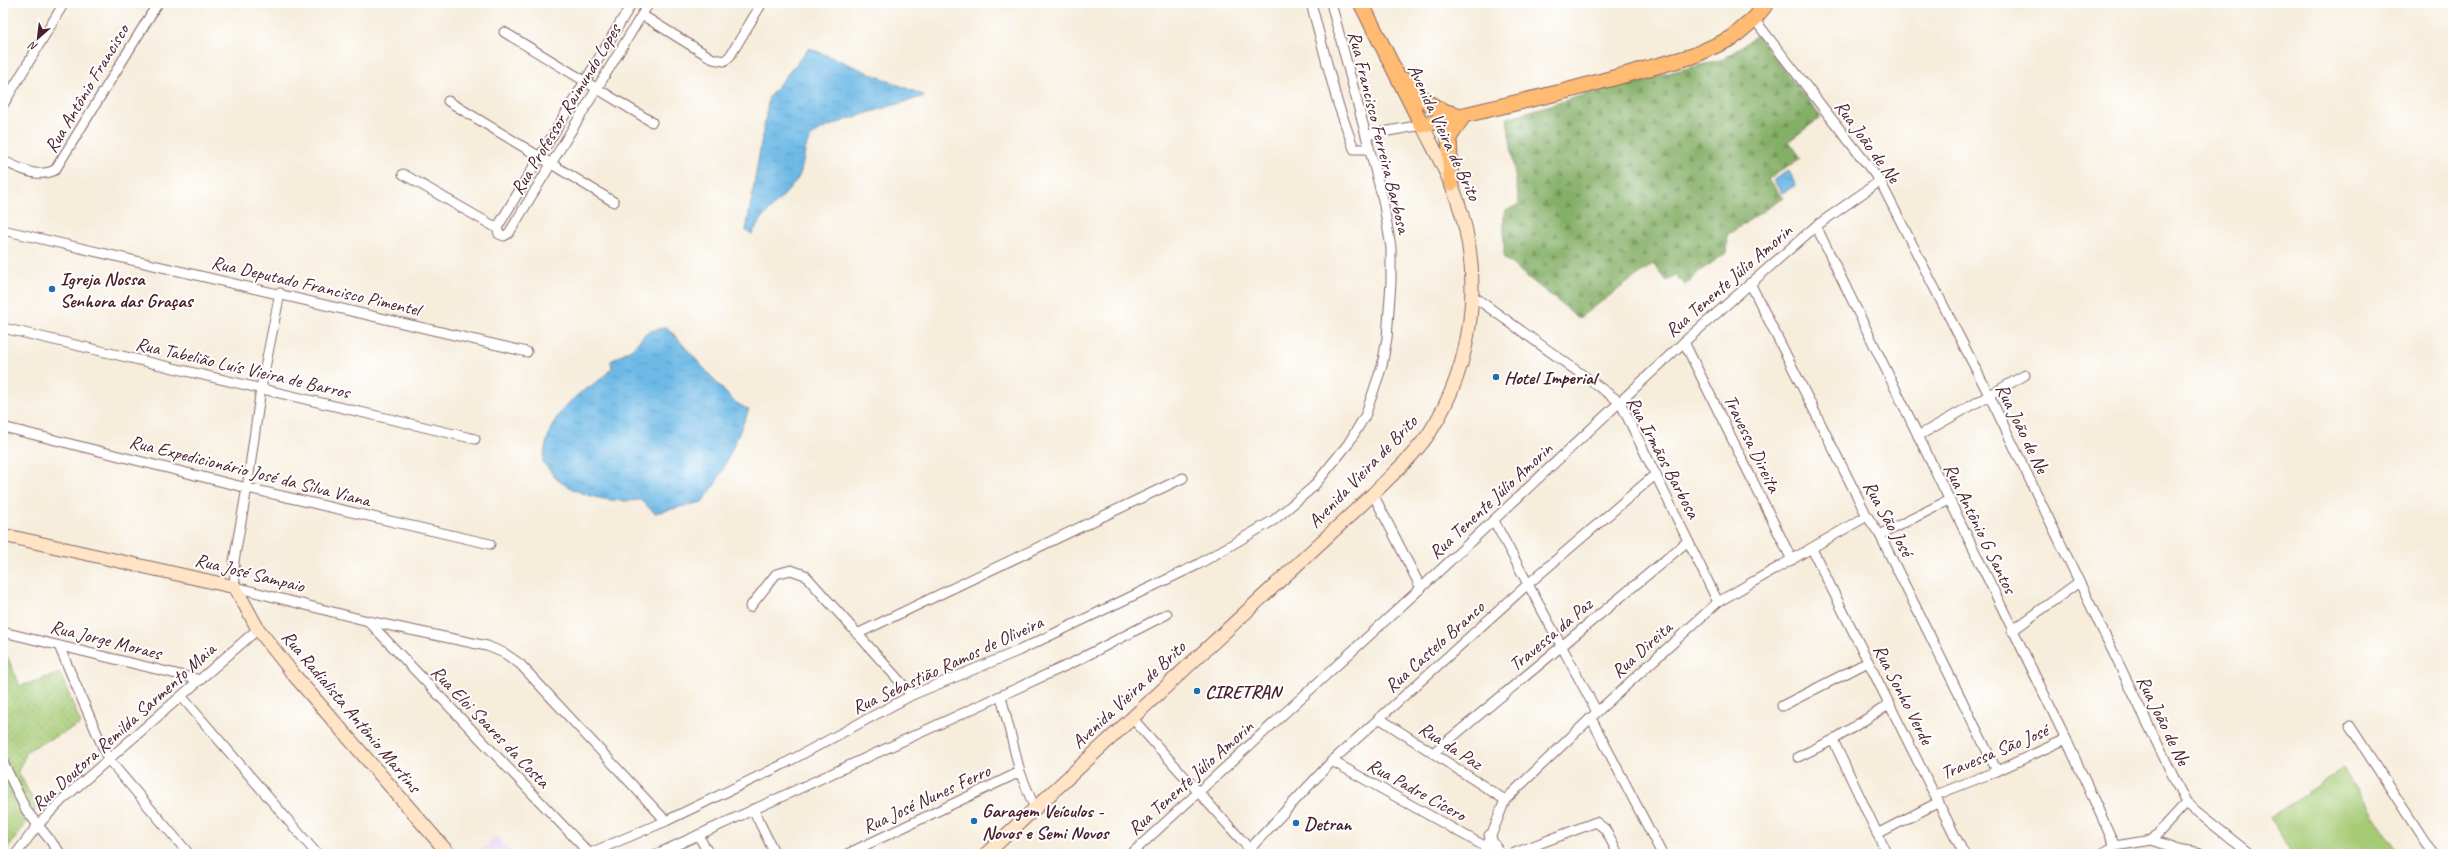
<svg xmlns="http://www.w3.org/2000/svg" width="2456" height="857" viewBox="0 0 2456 857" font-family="Caveat,sans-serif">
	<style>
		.built { fill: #e4d3f1 }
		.grass { fill: url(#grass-dots); stroke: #787550 }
		.forest { fill: url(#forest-firs); stroke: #676748 }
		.park { fill: #a5cb75; stroke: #787550 }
		.water { fill: url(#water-ripples); stroke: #5c6c88 }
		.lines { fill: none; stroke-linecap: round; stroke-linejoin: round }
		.street-casing { stroke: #866769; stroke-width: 11 }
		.secondary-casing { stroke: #866769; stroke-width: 15 }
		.primary-casing { stroke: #866769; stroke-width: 17 }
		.street { stroke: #fff; stroke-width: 9 }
		.secondary { stroke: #ffe4c6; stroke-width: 13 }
		.primary { stroke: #ffbb71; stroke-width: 15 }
		.poi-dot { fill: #1f6fb2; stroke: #fff; stroke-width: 1.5 }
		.labels { text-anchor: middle; stroke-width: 4; stroke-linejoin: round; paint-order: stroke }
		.street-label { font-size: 19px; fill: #4a1f2b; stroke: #fff }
		.poi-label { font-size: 19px; font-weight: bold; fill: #4a1f2b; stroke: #fff; text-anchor: start }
	</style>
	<defs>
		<pattern id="grass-dots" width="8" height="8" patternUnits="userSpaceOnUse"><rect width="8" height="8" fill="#a5cb75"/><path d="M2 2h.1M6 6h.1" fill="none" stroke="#90ae65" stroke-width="1.8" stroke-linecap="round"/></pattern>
		<pattern id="forest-firs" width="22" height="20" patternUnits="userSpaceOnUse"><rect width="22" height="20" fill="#84af66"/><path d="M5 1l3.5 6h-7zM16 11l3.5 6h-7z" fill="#6e8e54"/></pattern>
		<pattern id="water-ripples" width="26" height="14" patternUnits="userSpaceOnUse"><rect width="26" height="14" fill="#6db9e6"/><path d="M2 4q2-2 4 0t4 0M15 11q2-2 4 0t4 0" fill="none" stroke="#5c96bb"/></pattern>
	</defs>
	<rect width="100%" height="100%" fill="#fff"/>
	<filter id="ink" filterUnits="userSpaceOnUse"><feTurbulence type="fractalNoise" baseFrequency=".025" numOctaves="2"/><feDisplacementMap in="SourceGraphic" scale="8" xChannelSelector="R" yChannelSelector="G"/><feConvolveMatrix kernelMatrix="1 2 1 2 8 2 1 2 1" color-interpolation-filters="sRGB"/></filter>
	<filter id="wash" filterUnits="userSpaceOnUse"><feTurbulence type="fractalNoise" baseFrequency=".012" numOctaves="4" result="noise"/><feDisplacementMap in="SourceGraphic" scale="16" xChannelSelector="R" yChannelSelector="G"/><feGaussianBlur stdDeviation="0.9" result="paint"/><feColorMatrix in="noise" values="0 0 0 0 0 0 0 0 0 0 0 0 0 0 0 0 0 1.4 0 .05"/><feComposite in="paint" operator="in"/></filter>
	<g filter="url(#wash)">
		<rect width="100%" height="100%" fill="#f6eddb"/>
		<path class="built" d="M497,836L512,854H483L480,851Z"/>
		<path class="grass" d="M3,647L20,686L60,673L81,724L28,750L18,771L37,808L4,854Z"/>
		<path class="forest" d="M1757,35L1821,117L1789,141L1801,158L1768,179L1783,198L1727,235L1726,253L1700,271L1685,285L1675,275L1667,281L1653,264L1579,318L1504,258V212L1519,204L1507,118L1597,91L1724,59Z"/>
		<path class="park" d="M2343,769L2399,854H2292L2269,818Z"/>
		<g class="water">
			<path d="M809,48L925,96C904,103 823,123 811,137C802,149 805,166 798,178C785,198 763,212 752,234L746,231L769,97Z"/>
			<path d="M1789,171L1796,185L1782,193L1773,180Z"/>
			<path d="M667,327L733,401L749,410L725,465L714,486L702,502L655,513L640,500C613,503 586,498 562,483C555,479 549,469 543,462C547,431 555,413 580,393C592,385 602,379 612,368L611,361L634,347L647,332Z"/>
		</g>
	</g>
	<g filter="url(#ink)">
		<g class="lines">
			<g class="street-casing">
				<g id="street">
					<path d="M1311,3L1337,101L1354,149H1369"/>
					<path d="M642,15L713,59L724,61L730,56L762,3"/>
					<path d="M1754,19L1880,181L1989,395L2186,803L2250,854"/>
					<path d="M504,32L652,122"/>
					<path d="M448,101L614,202"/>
					<path d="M3,105L64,3"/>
					<path d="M1366,135L1422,125"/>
					<path d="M3,161C20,168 37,179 55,170L158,3"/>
					<path d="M403,174L497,228L499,234L504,236L509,233L649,3"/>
					<path d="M1816,226L2066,739L2115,846"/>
					<path d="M497,228L632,3"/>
					<path d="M3,230L527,352"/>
					<path d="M1750,283L1867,516L1880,535L1997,771"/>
					<path d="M280,293L261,388L247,488L234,561L235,587L368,621L487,646L504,653L520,664L666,821"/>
					<path d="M1473,296L1620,402L1718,602"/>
					<path d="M3,328L475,439"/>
					<path d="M1684,342L1792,560"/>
					<path d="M3,427L247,488L490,544"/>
					<path d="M1918,436L2025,375"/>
					<path d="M1373,494L1421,588"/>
					<path d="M1494,521L1597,712"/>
					<path d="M1880,535L1949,500"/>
					<path d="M1812,549L1964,854"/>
					<path d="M750,607L776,574L791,570L805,575L912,695"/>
					<path d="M368,621L589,853"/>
					<path d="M2012,631L2079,582"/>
					<path d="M3,632L201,680"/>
					<path d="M857,634L1183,478"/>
					<path d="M59,646L108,759L189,854"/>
					<path d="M1001,696L1020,772L1035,809"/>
					<path d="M182,697L317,854"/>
					<path d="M1782,706L1868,662"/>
					<path d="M1132,718L1254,854"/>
					<path d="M1379,718L1505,800"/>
					<path d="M1591,718L1662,854"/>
					<path d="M2350,726L2433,854"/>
					<path d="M1833,740L1887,854"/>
					<path d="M1433,753L1688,541"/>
					<path d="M1798,757L1833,740L1890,704"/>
					<path d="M1332,761L1486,847"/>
					<path d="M3,762L26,810L61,854"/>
					<path d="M1936,795L1997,771L2066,739"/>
					<path d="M753,809L775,854"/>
					<path d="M1877,834L1939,802"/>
					<path d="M698,835L709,854"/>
					<path d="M1489,835L1500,854"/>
					<path d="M2152,840L2178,849L2207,854"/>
					<path d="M16,854L37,826L63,799L258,629"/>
					<path d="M588,854L666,821L782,765L912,695L1018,651L1197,565L1274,520L1313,487L1348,444L1365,416L1382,366L1387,338L1391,282V248L1383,200L1331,3"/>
					<path d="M657,854L1074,662L1167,614"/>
					<path d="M847,854L1020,772"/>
					<path d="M1131,854L1421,588L1684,342L1816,226L1880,181"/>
					<path d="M1245,854L1332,761L1528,584L1656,474"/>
					<path d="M1484,854L1505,800L1597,712L1718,602L1867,516"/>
					<path d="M1512,854L1596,822L1605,829L1618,854"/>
					<path d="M2101,854L2115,846L2152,840L2186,803"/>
				</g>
			</g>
			<g class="secondary-casing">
				<g id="secondary">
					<path d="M3,535L235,587L258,629L294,675L449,854"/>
					<path d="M986,854L1373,494C1392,474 1415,455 1430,432C1474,363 1484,276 1457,199C1448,173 1434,149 1422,125"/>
				</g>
			</g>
			<g class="primary-casing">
				<g id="primary">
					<path d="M1361,3L1422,125L1566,91L1693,56L1732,38L1754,19L1767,3"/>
					<path d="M1405,80C1423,99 1432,110 1458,115"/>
					<path d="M1451,183L1449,138L1463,116"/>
				</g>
			</g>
			<use href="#street" class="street"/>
			<use href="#secondary" class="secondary"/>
			<use href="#primary" class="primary"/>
		</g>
	</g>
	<g class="poi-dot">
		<circle cx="52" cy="289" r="4"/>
		<circle cx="1496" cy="377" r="4"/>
		<circle cx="1197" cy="691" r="4"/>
		<circle cx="974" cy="821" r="4"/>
		<circle cx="1296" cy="823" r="4"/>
	</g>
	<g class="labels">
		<g class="street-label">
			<text transform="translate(86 88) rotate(-59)" y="7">Rua Antônio Francisco</text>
			<text transform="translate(565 109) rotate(-59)" y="7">Rua Professor Raimundo Lopes</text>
			<text transform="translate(1380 132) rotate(76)" y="7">Rua Francisco Ferreira Barbosa</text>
			<text transform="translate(1445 132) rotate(65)" y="7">Avenida Vieira de Brito</text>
			<text transform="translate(1868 141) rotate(54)" y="7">Rua João de Ne</text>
			<text transform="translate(1728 280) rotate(-41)" y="7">Rua Tenente Júlio Amorin</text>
			<text transform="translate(316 285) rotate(13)" y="7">Rua Deputado Francisco Pimentel</text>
			<text transform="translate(243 367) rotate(13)" y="7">Rua Tabelião Luís Vieira de Barros</text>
			<text transform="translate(2023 428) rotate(64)" y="7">Rua João de Ne</text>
			<text transform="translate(1753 443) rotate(64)" y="7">Travessa Direita</text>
			<text transform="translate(1664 457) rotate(62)" y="7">Rua Irmãos Barbosa</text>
			<text transform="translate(250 470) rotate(14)" y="7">Rua Expedicionário José da Silva Viana</text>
			<text transform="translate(1362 471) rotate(-46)" y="7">Avenida Vieira de Brito</text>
			<text transform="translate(1490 500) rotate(-43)" y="7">Rua Tenente Júlio Amorin</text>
			<text transform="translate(1889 518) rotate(61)" y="7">Rua São José</text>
			<text transform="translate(1981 528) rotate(64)" y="7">Rua Antônio G Santos</text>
			<text transform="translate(250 572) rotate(14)" y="7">Rua José Sampaio</text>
			<text transform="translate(1550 634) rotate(-40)" y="7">Travessa da Paz</text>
			<text transform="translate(106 639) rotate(14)" y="7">Rua Jorge Moraes</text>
			<text transform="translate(1434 646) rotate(-42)" y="7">Rua Castelo Branco</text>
			<text transform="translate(1641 649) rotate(-42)" y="7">Rua Direita</text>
			<text transform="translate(947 664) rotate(-25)" y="7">Rua Sebastião Ramos de Oliveira</text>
			<text transform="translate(1128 694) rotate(-43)" y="7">Avenida Vieira de Brito</text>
			<text transform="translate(1904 694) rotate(63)" y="7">Rua Sonho Verde</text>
			<text transform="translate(352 711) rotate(50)" y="7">Rua Radialista Antônio Martins</text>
			<text transform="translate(2164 720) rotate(64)" y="7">Rua João de Ne</text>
			<text transform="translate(123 726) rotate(-42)" y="7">Rua Doutora Remilda Sarmento Maia</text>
			<text transform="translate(491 726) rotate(46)" y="7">Rua Eloi Soares da Costa</text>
			<text transform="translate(1451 745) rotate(33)" y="7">Rua da Paz</text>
			<text transform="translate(1994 751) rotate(-23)" y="7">Travessa São José</text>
			<text transform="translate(1190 777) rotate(-42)" y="7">Rua Tenente Júlio Amorin</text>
			<text transform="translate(1417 789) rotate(29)" y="7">Rua Padre Cícero</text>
			<text transform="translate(926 798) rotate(-25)" y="7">Rua José Nunes Ferro</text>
		</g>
		<g class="poi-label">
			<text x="60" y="285">Igreja Nossa<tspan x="60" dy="22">Senhora das Graças</tspan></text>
			<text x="1504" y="384">Hotel Imperial</text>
			<text x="1205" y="698">CIRETRAN</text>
			<text x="982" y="817">Garagem Veículos -<tspan x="982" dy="22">Novos e Semi Novos</tspan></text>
			<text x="1304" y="830">Detran</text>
		</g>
	</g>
	<rect width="2456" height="857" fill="none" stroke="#fff" stroke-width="16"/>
	<g transform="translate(38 38) rotate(208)" stroke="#ffffff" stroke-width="3" paint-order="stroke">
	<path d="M0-3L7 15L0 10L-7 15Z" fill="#4a1f2b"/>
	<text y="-6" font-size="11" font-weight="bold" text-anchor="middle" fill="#4a1f2b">N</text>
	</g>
</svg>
